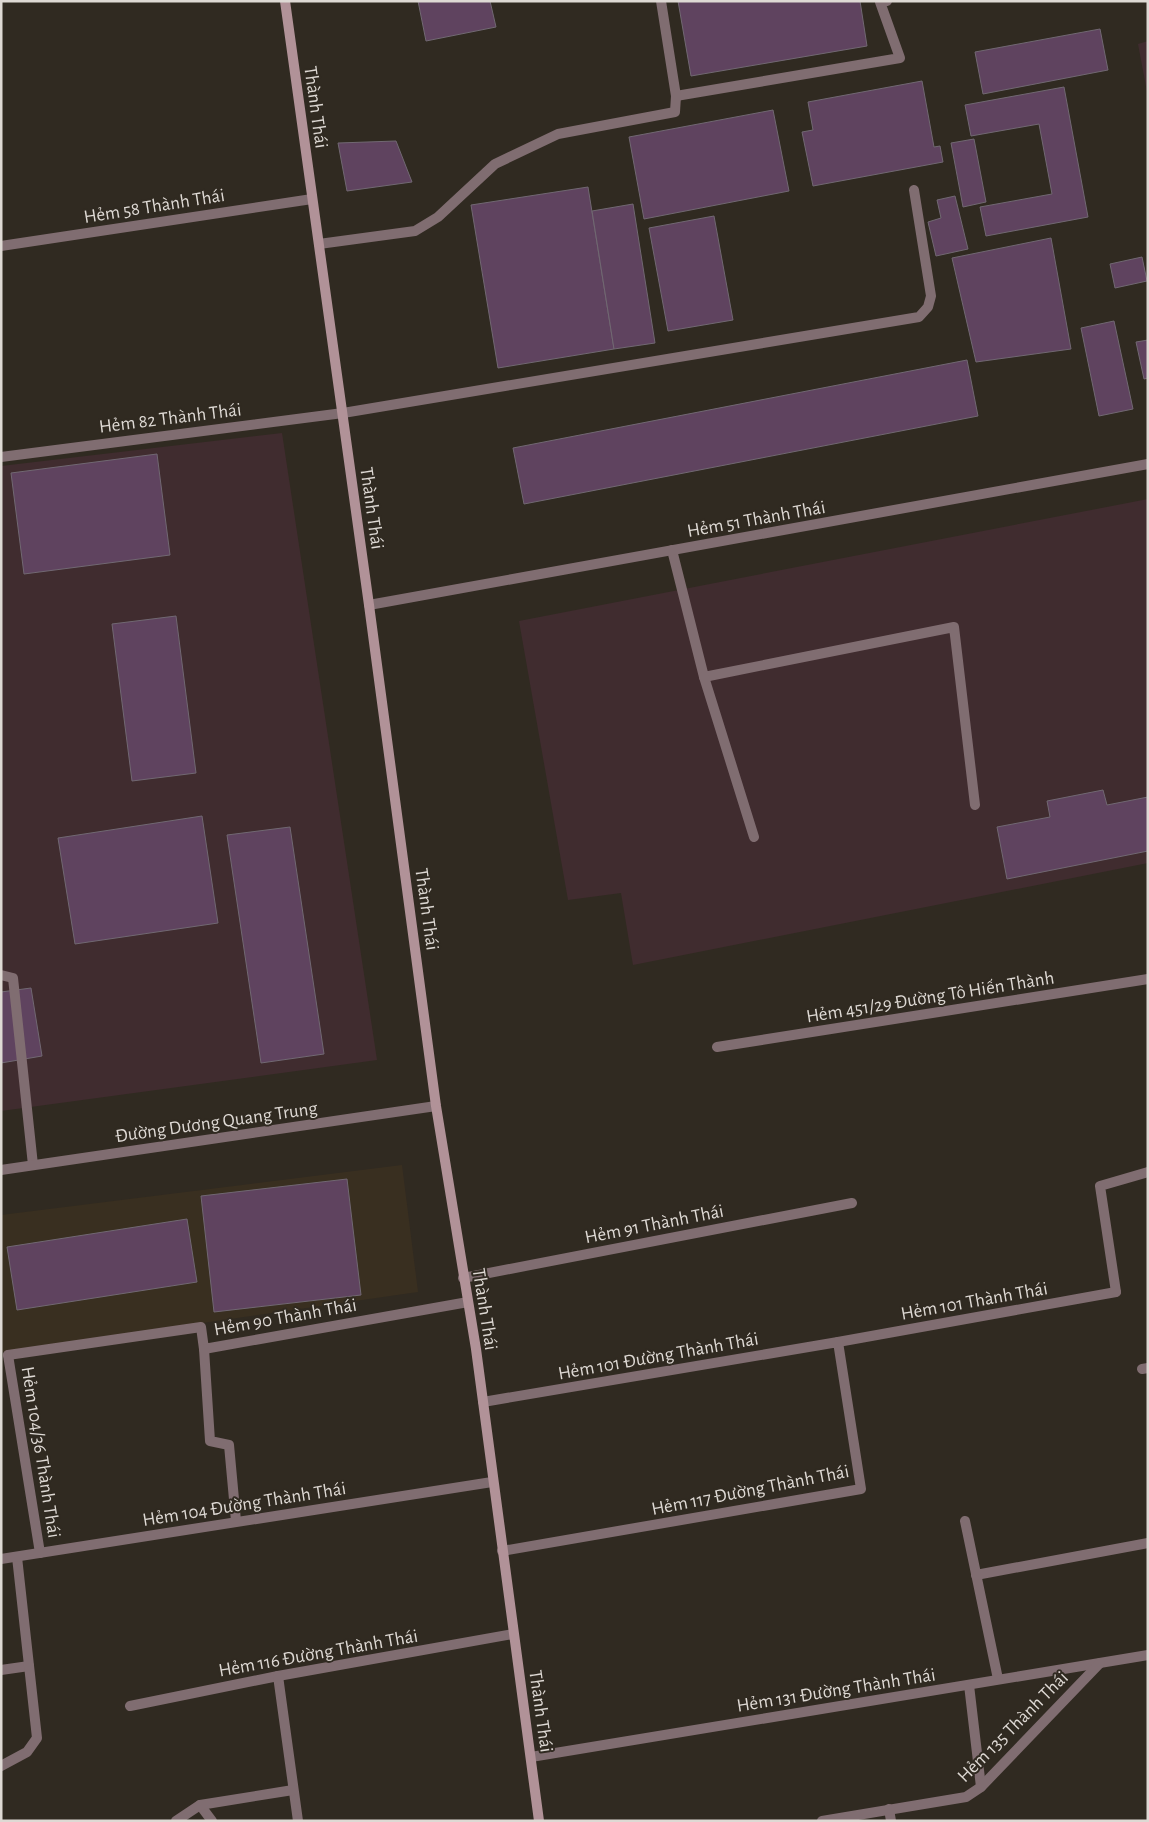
<svg xmlns="http://www.w3.org/2000/svg" width="1149" height="1822" viewBox="0 0 1149 1822" font-family="'Alegreya Sans',sans-serif">
	<style>
		.built { fill: #392f20 }
		.education { fill: #402c2f }
		.building { fill: #5f435f; stroke: #716872 }
		.lines { fill: none; stroke-linecap: round; stroke-linejoin: round }
		.lane { stroke: #806d71; stroke-width: 10 }
		.street { stroke: #806d71; stroke-width: 10 }
		.secondary { stroke: #b19298; stroke-width: 10 }
		.labels { text-anchor: middle; stroke-width: 4; stroke-linejoin: round; paint-order: stroke }
		.street-label { font-size: 19px; fill: #ded9d4; stroke: #302a21 }
	</style>
	<rect width="100%" height="100%" fill="#302a21"/>
	<path class="built" d="M402,1165L418,1292L1,1352V1215Z"/>
	<g class="education">
		<path d="M1148,41V97L1138,44Z"/>
		<path d="M282,433L377,1060L1,1111V466Z"/>
		<path d="M1148,499V863L633,965L621,893L568,900L519,621Z"/>
	</g>
	<g class="building">
		<path d="M418,1H490L496,27L426,41Z"/>
		<path d="M678,1H860L867,46L691,76Z"/>
		<path d="M1100,29L1108,70L983,94L975,52Z"/>
		<path d="M922,81L934,147L940,146L943,162L813,186L802,132L813,130L808,102Z"/>
		<path d="M1064,87L1088,217L986,236L980,207L1052,194L1039,124L971,136L965,105Z"/>
		<path d="M773,110L789,191L644,219L629,137Z"/>
		<path d="M974,139L986,202L963,207L951,143Z"/>
		<path d="M396,141L412,182L347,191L338,143Z"/>
		<path d="M588,187L614,349L498,368L471,205Z"/>
		<path d="M955,196L968,249L936,256L928,222L941,218L937,200Z"/>
		<path d="M633,204L655,343L614,349L592,211Z"/>
		<path d="M714,216L733,320L668,331L649,228Z"/>
		<path d="M1051,238L1071,349L976,362L952,258Z"/>
		<path d="M1142,257L1147,281L1115,288L1110,264Z"/>
		<path d="M1114,321L1133,409L1099,416L1081,328Z"/>
		<path d="M1148,340V378L1144,379L1136,342Z"/>
		<path d="M967,360L978,416L524,504L513,448Z"/>
		<path d="M157,454L170,555L24,574L11,473Z"/>
		<path d="M176,616L196,773L132,781L112,624Z"/>
		<path d="M1103,790L1107,805L1148,797V851L1007,879L997,827L1050,817L1047,801Z"/>
		<path d="M202,816L218,923L75,944L58,838Z"/>
		<path d="M290,827L324,1054L261,1063L227,835Z"/>
		<path d="M31,988L42,1056L1,1063V992Z"/>
		<path d="M347,1179L361,1295L214,1312L201,1196Z"/>
		<path d="M187,1219L197,1282L17,1310L7,1247Z"/>
	</g>
	<g class="lines">
		<g class="lane">
			<path d="M676,96L900,58L880,2L887,1"/>
			<path d="M343,413L919,317L928,307L931,296L914,190"/>
			<path d="M672,550L704,677L954,627L975,805"/>
			<path d="M704,677L754,837"/>
			<path d="M1,975L13,978L33,1165"/>
			<path d="M838,1342L1116,1292"/>
			<path d="M8,1355L201,1327L204,1349L468,1302"/>
			<path d="M965,1521L998,1679"/>
			<path d="M976,1575L1148,1543"/>
			<path d="M1,1670L29,1666"/>
			<path d="M969,1685L981,1787"/>
			<path d="M130,1706L278,1676L513,1634"/>
			<path d="M1,1766L27,1752L37,1738L17,1557"/>
			<path d="M200,1805L212,1821"/>
			<path d="M889,1809L891,1821"/>
		</g>
		<g class="street">
			<path d="M319,244L415,231L438,217L495,164L558,134L675,112L676,96L661,1"/>
			<path d="M1,246L312,199"/>
			<path d="M1,457L343,413"/>
			<path d="M369,605L1148,464"/>
			<path d="M717,1047L1148,979"/>
			<path d="M1,1170L436,1106"/>
			<path d="M463,1278L852,1203"/>
			<path d="M1116,1292L1100,1186L1148,1172"/>
			<path d="M204,1349L210,1441L229,1445L236,1521"/>
			<path d="M8,1355L40,1553"/>
			<path d="M1142,1369L1148,1368"/>
			<path d="M483,1402L838,1342L861,1489L502,1551"/>
			<path d="M1,1559L492,1482"/>
			<path d="M278,1676L298,1821"/>
			<path d="M531,1757L1148,1655"/>
			<path d="M176,1821L200,1805L293,1790"/>
			<path d="M822,1821L966,1797L981,1787L1100,1663"/>
		</g>
		<path class="secondary" d="M285,1L369,605L436,1106L476,1349L539,1821"/>
	</g>
	<g class="labels">
		<g class="street-label">
			<text transform="translate(317 107) rotate(82)" y="7">Thành Thái</text>
			<text transform="translate(154 205) rotate(-9)" y="7">Hẻm 58 Thành Thái</text>
			<text transform="translate(170 417) rotate(-7)" y="7">Hẻm 82 Thành Thái</text>
			<text transform="translate(373 508) rotate(82)" y="7">Thành Thái</text>
			<text transform="translate(756 518) rotate(-10)" y="7">Hẻm 51 Thành Thái</text>
			<text transform="translate(428 909) rotate(82)" y="7">Thành Thái</text>
			<text transform="translate(930 996) rotate(-9)" y="7">Hẻm 451/29 Đường Tô Hiến Thành</text>
			<text transform="translate(216 1121) rotate(-8)" y="7">Đường Dương Quang Trung</text>
			<text transform="translate(654 1223) rotate(-11)" y="7">Hẻm 91 Thành Thái</text>
			<text transform="translate(974 1300) rotate(-10)" y="7">Hẻm 101 Thành Thái</text>
			<text transform="translate(486 1309) rotate(81)" y="7">Thành Thái</text>
			<text transform="translate(285 1316) rotate(-10)" y="7">Hẻm 90 Thành Thái</text>
			<text transform="translate(658 1355) rotate(-10)" y="7">Hẻm 101 Đường Thành Thái</text>
			<text transform="translate(42 1452) rotate(81)" y="7">Hẻm 104/36 Thành Thái</text>
			<text transform="translate(750 1489) rotate(-11)" y="7">Hẻm 117 Đường Thành Thái</text>
			<text transform="translate(244 1503) rotate(-9)" y="7">Hẻm 104 Đường Thành Thái</text>
			<text transform="translate(318 1652) rotate(-10)" y="7">Hẻm 116 Đường Thành Thái</text>
			<text transform="translate(836 1689) rotate(-9)" y="7">Hẻm 131 Đường Thành Thái</text>
			<text transform="translate(542 1711) rotate(82)" y="7">Thành Thái</text>
			<text transform="translate(1012 1726) rotate(-45)" y="7">Hẻm 135 Thành Thái</text>
		</g>
	</g>
	<rect width="1149" height="1822" fill="none" stroke="#ded9d4" stroke-width="5"/>
</svg>
